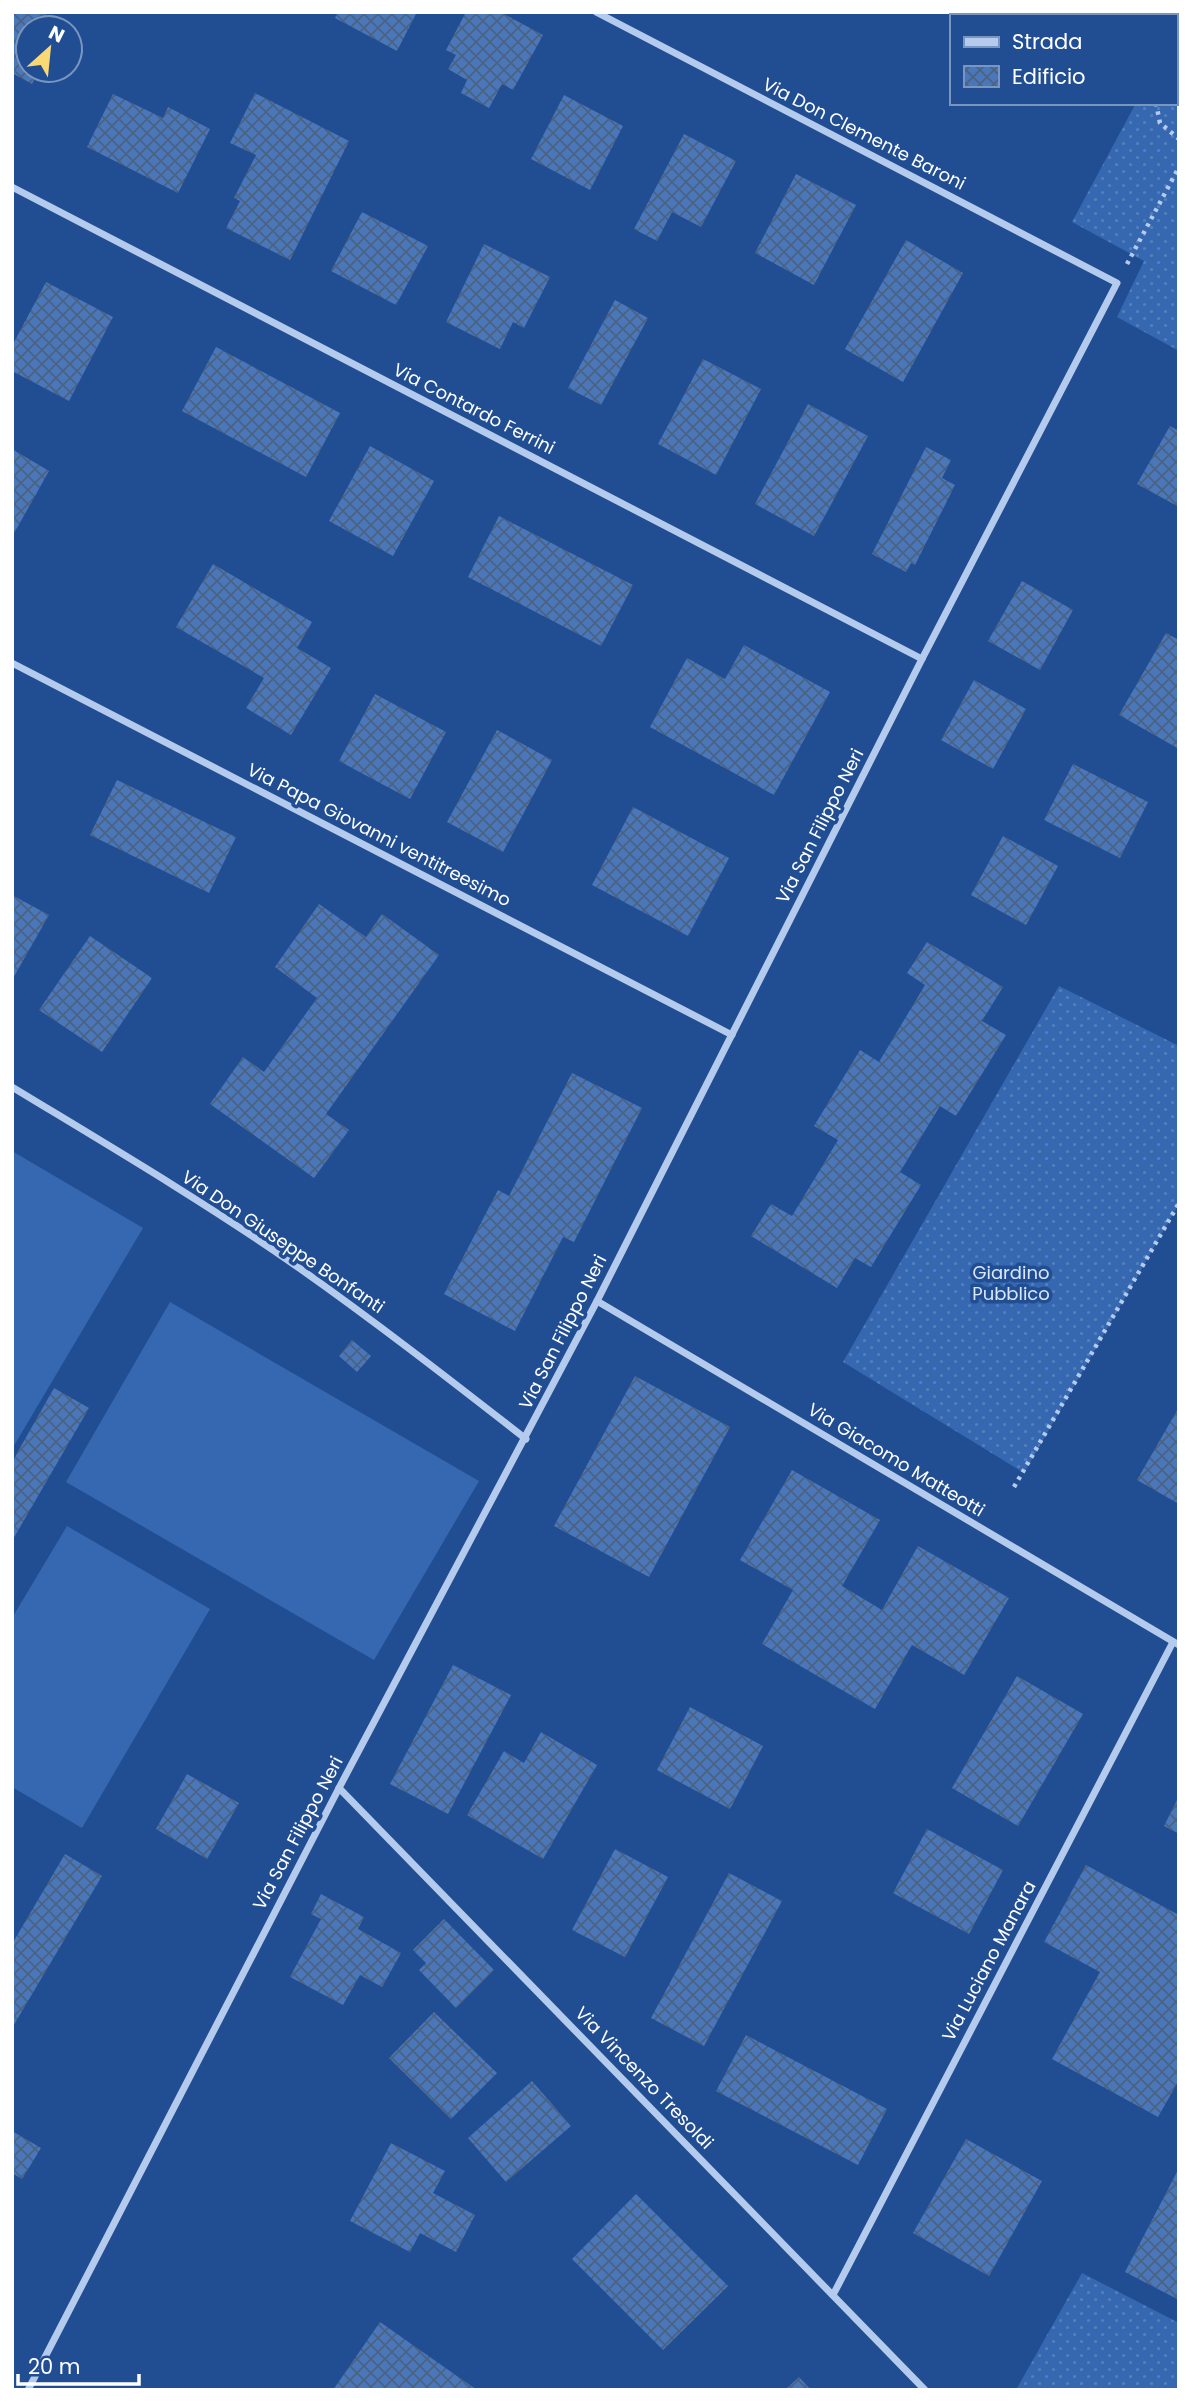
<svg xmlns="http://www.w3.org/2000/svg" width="1191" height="2402" viewBox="0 0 1191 2402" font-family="Poppins,sans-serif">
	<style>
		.grass { fill: url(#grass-dots) }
		.garden { fill: #3568b0 }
		.building { fill: url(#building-cross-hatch) }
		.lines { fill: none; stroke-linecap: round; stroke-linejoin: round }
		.path { stroke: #b4cbed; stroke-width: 4.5; stroke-dasharray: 3.5 5; stroke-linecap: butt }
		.minor { stroke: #b4cbed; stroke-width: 7 }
		.labels { text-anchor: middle; stroke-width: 7; stroke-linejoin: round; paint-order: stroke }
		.street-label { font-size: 18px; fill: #fff; stroke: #214e93 }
		.park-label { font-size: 18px; fill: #d9e7fa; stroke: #214e93 }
	</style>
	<defs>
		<pattern id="grass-dots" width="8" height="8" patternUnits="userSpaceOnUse" patternTransform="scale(1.75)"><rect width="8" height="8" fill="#3568b0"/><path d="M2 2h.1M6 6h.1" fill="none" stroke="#537fbc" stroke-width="1.8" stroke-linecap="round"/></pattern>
		<pattern id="building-cross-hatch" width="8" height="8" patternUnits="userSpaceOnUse" patternTransform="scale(1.75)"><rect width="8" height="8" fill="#4a77b9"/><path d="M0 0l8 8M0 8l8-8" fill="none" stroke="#4b6282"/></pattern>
	</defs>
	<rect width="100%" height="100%" fill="#214e93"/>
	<g class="grass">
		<path d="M1179,24V351L1117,317L1144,261L1072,222L1136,103H1175V30Z"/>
		<path d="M1059,986L1179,1046V1204L1024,1473L843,1362Z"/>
		<path d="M1082,2273L1179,2323V2390H1016Z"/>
	</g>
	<g class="garden">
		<path d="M12,1151L143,1228L12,1449Z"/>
		<path d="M170,1302L479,1481L374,1660L66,1482Z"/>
		<path d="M67,1526L210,1609L82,1828L12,1787V1618Z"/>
	</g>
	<g class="building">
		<path d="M12,12H41L64,25L62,28H28V70H39L32,84L12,73Z"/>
		<path d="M338,12H417L397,51L335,18Z"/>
		<path d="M466,12H500L543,35L513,90L502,84L489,108L461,93L467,80L448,69L456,55L446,50Z"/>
		<path d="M255,93L349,141L290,260L226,228L240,201L234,198L256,155L230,143Z"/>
		<path d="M113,94L163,118L168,107L210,129L178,193L87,147Z"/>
		<path d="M564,95L623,126L590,190L531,159Z"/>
		<path d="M684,134L736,161L701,227L672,212L657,241L634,229Z"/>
		<path d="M796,174L856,205L814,285L755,253Z"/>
		<path d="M362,212L428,246L396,305L331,271Z"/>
		<path d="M906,240L963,273L903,382L845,349Z"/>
		<path d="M484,244L550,277L524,328L513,322L500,349L446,322Z"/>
		<path d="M46,282L113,317L69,401L12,371V346Z"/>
		<path d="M615,300L648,318L601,405L568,388Z"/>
		<path d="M216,347L340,413L306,477L182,411Z"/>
		<path d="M703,359L761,389L716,475L658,444Z"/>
		<path d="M808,404L868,436L814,536L755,504Z"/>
		<path d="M1170,426L1179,431V507L1137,484Z"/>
		<path d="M370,446L434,481L393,556L329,521Z"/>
		<path d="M926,447L951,460L942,478L955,485L915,565L911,563L906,572L872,554Z"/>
		<path d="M12,449L49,471L12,537Z"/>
		<path d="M499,516L633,585L601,646L468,577Z"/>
		<path d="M213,564L312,622L297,648L331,668L291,735L246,708L264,678L176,627Z"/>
		<path d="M1022,581L1073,610L1040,670L988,641Z"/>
		<path d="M1166,633L1179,640V749L1119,715Z"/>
		<path d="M744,645L830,692L774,795L650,727L687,658L725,679Z"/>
		<path d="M974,680L1026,709L993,769L941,740Z"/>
		<path d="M375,694L446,732L410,799L339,761Z"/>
		<path d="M497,730L552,760L503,852L447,822Z"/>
		<path d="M1073,764L1148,802L1120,858L1044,820Z"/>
		<path d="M117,780L236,837L209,893L90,835Z"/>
		<path d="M633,807L729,858L688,936L592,885Z"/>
		<path d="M1003,836L1058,866L1026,925L971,895Z"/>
		<path d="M12,895L49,915L12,980Z"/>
		<path d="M319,904L366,937L382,914L439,955L326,1114L349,1130L314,1178L210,1104L243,1057L264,1072L317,998L275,967Z"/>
		<path d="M90,936L152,978L102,1052L39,1010Z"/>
		<path d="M927,942L1003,987L982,1021L1006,1035L956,1116L940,1106L900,1172L921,1185L871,1267L855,1258L837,1288L751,1236L771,1204L792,1216L838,1140L814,1126L860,1050L879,1062L925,985L907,973Z"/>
		<path d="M572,1073L642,1108L574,1242L563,1237L515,1331L444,1294L498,1190L509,1196Z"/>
		<path d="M352,1340L371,1356L357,1372L339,1356Z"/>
		<path d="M635,1376L730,1427L649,1577L554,1526Z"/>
		<path d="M54,1388L89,1408L12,1541V1462Z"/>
		<path d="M1179,1407V1504L1137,1480Z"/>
		<path d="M792,1470L880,1520L842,1586L882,1610L918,1546L1009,1598L964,1675L912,1645L875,1709L762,1644L793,1590L740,1560Z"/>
		<path d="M453,1665L511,1695L448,1814L390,1784Z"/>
		<path d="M1017,1676L1083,1714L1018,1826L952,1788Z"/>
		<path d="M690,1707L763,1746L730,1809L657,1770Z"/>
		<path d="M541,1732L597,1765L543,1859L467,1815L504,1751L524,1763Z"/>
		<path d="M187,1774L239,1803L207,1859L156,1829Z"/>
		<path d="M1179,1796V1834L1164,1826Z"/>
		<path d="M927,1829L1003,1870L969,1934L893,1893Z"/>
		<path d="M615,1849L668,1877L625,1957L572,1930Z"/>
		<path d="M65,1854L102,1876L12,2028V1944Z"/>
		<path d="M1086,1865L1179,1915V2080L1158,2117L1052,2059L1100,1972L1044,1942Z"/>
		<path d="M729,1873L782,1901L704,2046L651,2018Z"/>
		<path d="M321,1894L364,1917L358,1929L401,1953L382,1987L360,1975L343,2005L290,1977L321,1919L311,1914Z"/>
		<path d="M444,1919L494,1970L456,2008L419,1970L426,1963L413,1950Z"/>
		<path d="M434,2012L497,2073L451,2119L389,2058Z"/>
		<path d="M746,2035L887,2109L858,2165L716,2091Z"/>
		<path d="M532,2081L571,2126L506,2182L468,2138Z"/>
		<path d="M12,2131L41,2148L22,2179L12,2173Z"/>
		<path d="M966,2139L1042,2181L989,2276L913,2233Z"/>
		<path d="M391,2143L445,2171L433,2193L475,2215L456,2252L420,2233L410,2252L350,2221Z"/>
		<path d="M1179,2168V2300L1125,2272Z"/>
		<path d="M636,2194L728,2286L663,2350L572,2259Z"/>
		<path d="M380,2322L477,2390H333Z"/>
		<path d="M799,2377L811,2390H785Z"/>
	</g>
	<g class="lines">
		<g class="path">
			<path d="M1175,65L1179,58"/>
			<path d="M1156,103L1160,123L1179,139"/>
			<path d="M1127,264L1179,167"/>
			<path d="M1014,1487L1179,1203"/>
		</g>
		<g class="minor">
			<path d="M12,187L922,659"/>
			<path d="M12,663L732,1035"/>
			<path d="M12,1087C106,1144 201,1200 292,1263C372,1319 449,1379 526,1439"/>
			<path d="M597,1301L1179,1645"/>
			<path d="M339,1788L925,2390"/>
			<path d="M833,2295L1173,1642"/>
			<path d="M28,2390L339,1788L597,1301L922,659L1117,283L596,12"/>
		</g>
	</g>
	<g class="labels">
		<g class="street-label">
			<text transform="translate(864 134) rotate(27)" y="6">Via Don Clemente Baroni</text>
			<text transform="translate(474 409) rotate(27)" y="6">Via Contardo Ferrini</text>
			<text transform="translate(820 826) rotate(-63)" y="6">Via San Filippo Neri</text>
			<text transform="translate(379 835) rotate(27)" y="6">Via Papa Giovanni ventitreesimo</text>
			<text transform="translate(283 1242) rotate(34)" y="6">Via Don Giuseppe Bonfanti</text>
			<text transform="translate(563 1332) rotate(-63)" y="6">Via San Filippo Neri</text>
			<text transform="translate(896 1460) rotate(31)" y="6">Via Giacomo Matteotti</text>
			<text transform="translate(298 1833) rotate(-62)" y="6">Via San Filippo Neri</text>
			<text transform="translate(989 1961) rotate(-62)" y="6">Via Luciano Manara</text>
			<text transform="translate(644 2078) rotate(46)" y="6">Via Vincenzo Tresoldi</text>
		</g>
		<g class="park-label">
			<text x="1011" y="1279">Giardino<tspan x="1011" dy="21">Pubblico</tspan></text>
		</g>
	</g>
	<rect width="1191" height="2402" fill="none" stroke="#ffffff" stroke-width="28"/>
	<rect x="950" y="14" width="228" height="91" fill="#214e93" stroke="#7a95be" stroke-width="2"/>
	<rect x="964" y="37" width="35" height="10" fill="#b4cbed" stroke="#7a95be" stroke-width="2"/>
	<text x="1012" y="49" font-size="21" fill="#ffffff">Strada</text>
	<rect x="964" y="66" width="35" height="21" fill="url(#building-cross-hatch)" stroke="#7a95be" stroke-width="2"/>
	<text x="1012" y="84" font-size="21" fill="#ffffff">Edificio</text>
	<g transform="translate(49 49) rotate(27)"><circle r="33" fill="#214e93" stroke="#7a95be" stroke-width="2"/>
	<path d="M0-5L12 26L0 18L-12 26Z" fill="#fad975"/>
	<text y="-10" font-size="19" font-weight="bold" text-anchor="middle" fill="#ffffff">N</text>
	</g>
	<path d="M18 2374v10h121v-10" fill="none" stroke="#ffffff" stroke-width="3.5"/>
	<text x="28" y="2374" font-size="21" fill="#ffffff" stroke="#214e93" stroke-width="5" paint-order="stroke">20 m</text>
</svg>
